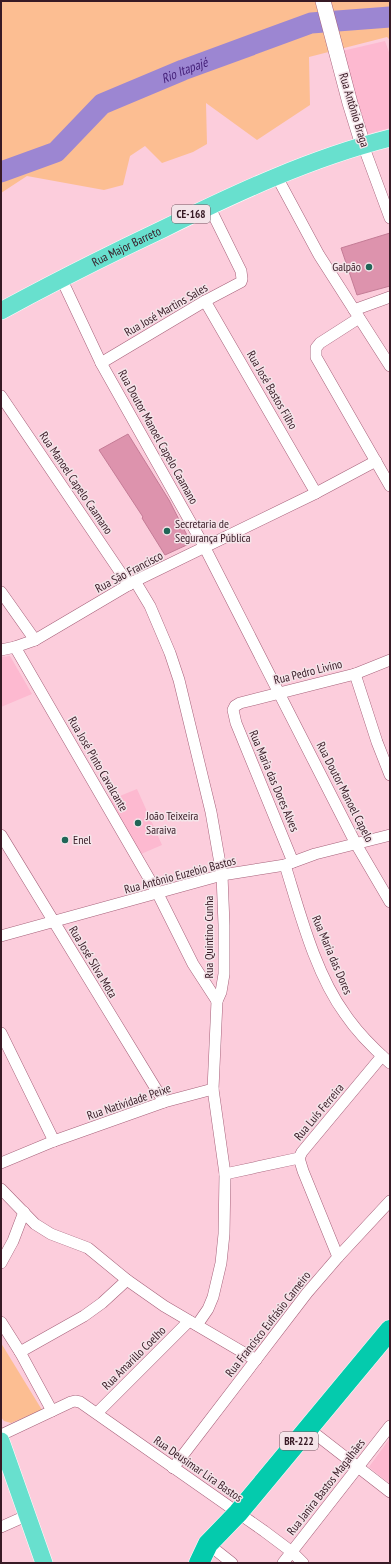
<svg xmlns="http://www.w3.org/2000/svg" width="391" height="1564" viewBox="0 0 391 1564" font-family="'PT Sans Narrow',sans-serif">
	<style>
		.built { fill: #fdb9d0 }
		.green { fill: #fcbe92 }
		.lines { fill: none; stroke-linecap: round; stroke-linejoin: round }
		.river { stroke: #9c86d2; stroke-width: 21 }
		.building { fill: #dd93ad; stroke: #c47c96 }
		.street-casing { stroke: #a6617a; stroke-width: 12 }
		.secondary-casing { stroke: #a6617a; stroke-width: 16 }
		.primary-casing { stroke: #fff; stroke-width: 18 }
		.highway-casing { stroke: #fff; stroke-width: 21 }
		.street { stroke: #fff; stroke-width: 11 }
		.secondary { stroke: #fff; stroke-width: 15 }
		.primary { stroke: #68e0ce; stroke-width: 17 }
		.highway { stroke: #04cbad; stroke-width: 20 }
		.poi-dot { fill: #206557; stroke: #f4e4e9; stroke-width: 1.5 }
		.labels { text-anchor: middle; stroke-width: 3; stroke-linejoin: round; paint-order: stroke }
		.shield { fill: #f4e4e9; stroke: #705760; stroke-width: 1 }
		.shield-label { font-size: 11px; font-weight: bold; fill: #371a25 }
		.street-label { font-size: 12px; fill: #371a25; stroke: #f4e4e9 }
		.poi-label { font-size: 12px; fill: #371a25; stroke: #f4e4e9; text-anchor: start }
		.water-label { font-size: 13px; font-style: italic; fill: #431f78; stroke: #f4e4e9 }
	</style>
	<rect width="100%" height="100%" fill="#fccddc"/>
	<g class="built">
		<path d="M385,41L390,55V128L364,135L342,51Z"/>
		<path d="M10,656L32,694L1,707V657Z"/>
		<path d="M137,789L162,845L141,854L110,800Z"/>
		<path d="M390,1438V1484L369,1467Z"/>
	</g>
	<g class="green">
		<path d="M1,1H390V40L387,37L309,57L310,105L257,140L206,103L207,144L193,152L162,163L145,146L130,156L123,185L104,190L27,176L1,193Z"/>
		<path d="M1,1343L42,1410L11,1423L4,1421L1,1417Z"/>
	</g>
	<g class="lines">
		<path class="river" id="s1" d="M1,172L56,152L102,104L183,70L311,23L390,17"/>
	</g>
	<g class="building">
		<path d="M390,233V286L357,295L341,248Z"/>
		<path d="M128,434L169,500L191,543L165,555L142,518L143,517L99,450Z"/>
	</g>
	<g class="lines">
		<g class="street-casing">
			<g id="street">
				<path d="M363,145L390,218"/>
				<path d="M277,177L319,255L390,366"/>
				<path d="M61,278L101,363L205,548L356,844L390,902"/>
				<path d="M205,301L316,493"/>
				<path d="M354,310L390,297"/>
				<path d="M359,318L320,343L316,348V357L390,486"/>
				<path d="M101,363L205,301L241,282L242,279L241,271L209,206"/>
				<path d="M1,396L129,585"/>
				<path d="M135,581L150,606L170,653L179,680L211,812L222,875L224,925V974L221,992L217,1001L213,1089L225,1174L224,1234L221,1263L213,1297L208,1309L197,1325"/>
				<path d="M1,592L35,640"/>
				<path d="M15,647L158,894L193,964L217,1001"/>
				<path d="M1,650L15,647L35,640L135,581L316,493L376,461"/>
				<path d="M355,674L377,742L390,775"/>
				<path d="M1,835L164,1102"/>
				<path d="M293,862L236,723L233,710L235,706L240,703L355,674L390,660"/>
				<path d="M285,865C300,913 315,973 345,1014C357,1032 374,1049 390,1063"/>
				<path d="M1,936L222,875L285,865L315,854L390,835"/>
				<path d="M1,1033L54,1141"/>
				<path d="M1,1163L54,1141L164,1102L213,1089"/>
				<path d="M225,1174L299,1158"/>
				<path d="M1,1189L35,1224L51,1234L88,1248L127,1280L164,1306L256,1360"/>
				<path d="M338,1257L303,1171L299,1158L302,1152L382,1056"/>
				<path d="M1,1263L13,1241L24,1212"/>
				<path d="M1,1322L20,1352L52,1411"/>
				<path d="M20,1352L84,1316L102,1303L127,1280"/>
				<path d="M97,1413L189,1321"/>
				<path d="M309,1429L390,1492"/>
				<path d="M1,1435L71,1402L75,1401L80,1402L264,1531L292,1552L303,1563"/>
				<path d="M173,1468L307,1293L338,1257L390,1201"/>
				<path d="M1,1527L28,1515"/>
				<path d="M208,1544L232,1563"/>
				<path d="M283,1563L390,1426"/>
			</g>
		</g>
		<g class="secondary-casing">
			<path id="secondary" d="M323,1L350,103L363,145"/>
		</g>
		<g class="primary-casing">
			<g id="primary">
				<path id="s2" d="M1,311C54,282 108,255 163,229C236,193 311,158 390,138"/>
				<path d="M1,1441L44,1563"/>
			</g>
		</g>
		<g class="highway-casing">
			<path id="highway" d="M199,1563L208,1544L238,1513L390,1330"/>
		</g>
		<use href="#street" class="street"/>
		<use href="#secondary" class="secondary"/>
		<use href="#primary" class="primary"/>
		<use href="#highway" class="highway"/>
	</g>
	<g class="poi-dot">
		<circle cx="369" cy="267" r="4"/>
		<circle cx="167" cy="531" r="4"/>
		<circle cx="138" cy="823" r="4"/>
		<circle cx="65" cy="840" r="4"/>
	</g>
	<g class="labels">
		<g class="shield">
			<rect x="172" y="205" width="38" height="18" rx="3"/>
			<rect x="280" y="1432" width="38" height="18" rx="3"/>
		</g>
		<g class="shield-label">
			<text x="191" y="218">CE-168</text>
			<text x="299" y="1445">BR-222</text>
		</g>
		<g class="street-label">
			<text transform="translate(354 110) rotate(73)" y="4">Rua Antônio Braga</text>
			<text dy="4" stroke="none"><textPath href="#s2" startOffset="141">Rua Major Barreto</textPath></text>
			<text transform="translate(166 310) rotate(-30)" y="4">Rua José Martins Sales</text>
			<text transform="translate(272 390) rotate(60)" y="4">Rua José Bastos Filho</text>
			<text transform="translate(158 437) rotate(61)" y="4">Rua Doutor Manoel Capelo Caamano</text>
			<text transform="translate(76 483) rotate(56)" y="4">Rua Manoel Capelo Caamano</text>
			<text transform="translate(129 572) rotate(-28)" y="4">Rua São Francisco</text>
			<text transform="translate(308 672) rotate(-14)" y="4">Rua Pedro Livino</text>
			<text transform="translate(98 764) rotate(60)" y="4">Rua José Pinto Cavalcante</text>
			<text transform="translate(274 781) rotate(67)" y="4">Rua Maria das Dores Alves</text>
			<text transform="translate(345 792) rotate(63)" y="4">Rua Doutor Manoel Capelo</text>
			<text transform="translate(180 875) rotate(-15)" y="4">Rua Antônio Euzebio Bastos</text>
			<text transform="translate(209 937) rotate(-90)" y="4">Rua Quintino Cunha</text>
			<text transform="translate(332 955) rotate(67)" y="4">Rua Maria das Dores</text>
			<text transform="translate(93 962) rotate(59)" y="4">Rua José Silva Mota</text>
			<text transform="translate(129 1102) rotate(-19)" y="4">Rua Natividade Peixe</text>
			<text transform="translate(319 1112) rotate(-50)" y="4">Rua Luís Ferreira</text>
			<text transform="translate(268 1324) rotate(-52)" y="4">Rua Francisco Eufrásio Carneiro</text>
			<text transform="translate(134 1358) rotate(-45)" y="4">Rua Amarillo Coelho</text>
			<text transform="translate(198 1469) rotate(35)" y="4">Rua Deusimar Lira Bastos</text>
			<text transform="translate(326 1487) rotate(-52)" y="4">Rua Janira Bastos Magalhães</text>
		</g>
		<g class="poi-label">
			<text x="361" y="271" text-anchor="end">Galpão</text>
			<text x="175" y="528">Secretaria de<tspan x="175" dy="14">Segurança Pública</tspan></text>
			<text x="146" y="820">João Teixeira<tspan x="146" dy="14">Saraiva</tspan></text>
			<text x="73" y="844">Enel</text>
		</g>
		<g class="water-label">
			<text dy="5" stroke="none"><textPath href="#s1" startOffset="214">Rio Itapajé</textPath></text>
		</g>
	</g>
	<rect width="391" height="1564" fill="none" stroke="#371a25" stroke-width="4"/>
</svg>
